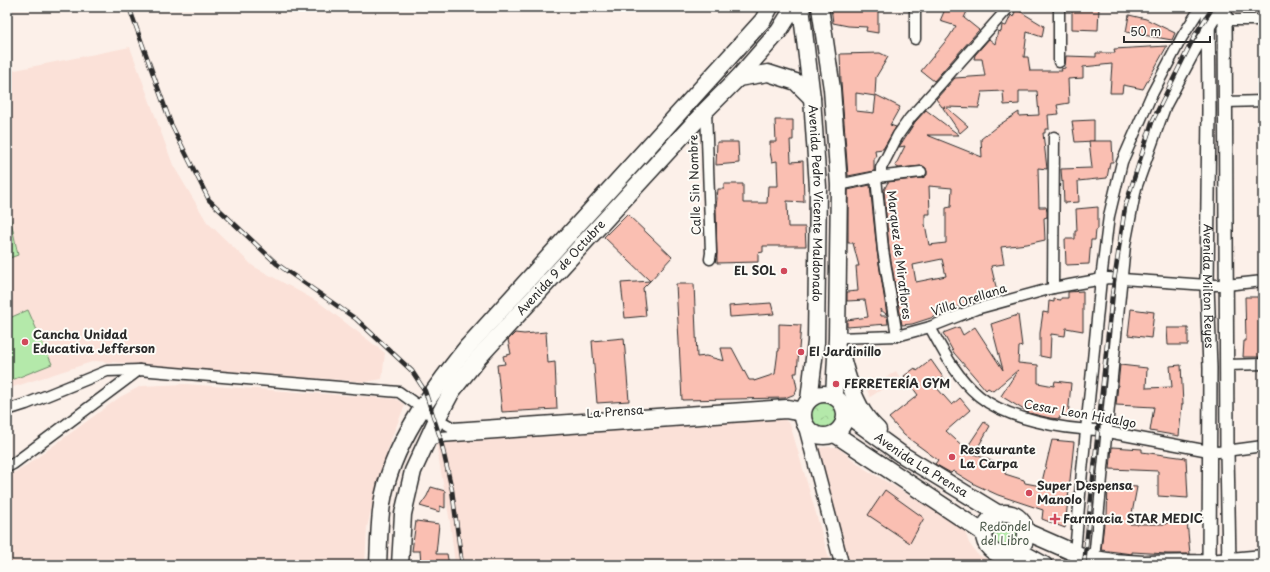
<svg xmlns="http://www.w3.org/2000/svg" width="1270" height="572" viewBox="0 0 1270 572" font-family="'Playpen Sans',sans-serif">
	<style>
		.built { fill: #fbe1d8 }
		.forest { fill: url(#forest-crowns); stroke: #708a6a }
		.pitch { fill: #b4e9aa; stroke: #708a6a }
		.building { fill: #fabfb2; stroke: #2b2b2b; fill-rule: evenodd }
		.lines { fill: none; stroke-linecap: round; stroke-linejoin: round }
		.minor-casing { stroke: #2b2b2b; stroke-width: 13 }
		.tertiary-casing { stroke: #2b2b2b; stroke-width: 16 }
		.primary-casing { stroke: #2b2b2b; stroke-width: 19 }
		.minor { stroke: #fdfcf7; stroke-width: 10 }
		.tertiary { stroke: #fdfcf7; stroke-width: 13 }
		.primary { stroke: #fdfcf7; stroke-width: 16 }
		.rail-casing { stroke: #2b2b2b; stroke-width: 4.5 }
		.rail { stroke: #fdfcf7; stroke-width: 3; stroke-dasharray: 9; stroke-linecap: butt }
		.poi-dot { fill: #d1495b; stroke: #fdfcf7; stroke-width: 1.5 }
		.labels { text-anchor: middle; stroke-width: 4; stroke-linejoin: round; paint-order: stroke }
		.street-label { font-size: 12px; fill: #2b2b2b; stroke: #fdfcf7 }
		.poi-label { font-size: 12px; font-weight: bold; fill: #2b2b2b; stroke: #fdfcf7; text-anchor: start }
		.park-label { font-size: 12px; fill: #4d5a4b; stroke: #fdfcf7 }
	</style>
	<defs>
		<pattern id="forest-crowns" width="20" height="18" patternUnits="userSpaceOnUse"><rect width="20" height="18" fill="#b4e9aa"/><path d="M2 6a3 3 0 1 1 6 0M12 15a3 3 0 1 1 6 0" fill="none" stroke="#9bc892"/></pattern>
	</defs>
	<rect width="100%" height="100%" fill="#fcf0e9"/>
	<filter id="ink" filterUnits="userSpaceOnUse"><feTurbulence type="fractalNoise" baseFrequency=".025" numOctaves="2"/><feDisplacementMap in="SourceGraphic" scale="8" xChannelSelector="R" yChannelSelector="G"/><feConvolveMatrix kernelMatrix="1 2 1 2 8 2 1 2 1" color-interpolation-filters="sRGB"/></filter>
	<g filter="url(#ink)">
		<g class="built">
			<path d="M130,47L173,165L207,222L253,266L320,303L385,353L382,379L366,382L95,361L7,389V63L10,71Z"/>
			<path d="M896,371L900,378L870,397L863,381L873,378L875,384Z"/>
			<path d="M185,384L396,399L405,405L390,442L375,495L367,527L365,565H7V475L20,470L120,397L141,386Z"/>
			<path d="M780,416L790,424L831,565H455L450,522L436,444L444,439Z"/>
			<path d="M827,447H837L865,469L964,528L969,543L977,554L998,565H849L816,448Z"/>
		</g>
		<g class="forest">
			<circle cx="825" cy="415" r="17"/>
			<circle cx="1005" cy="534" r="18"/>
		</g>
		<g class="pitch">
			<path d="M7,202L18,255L7,259Z"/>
			<path d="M28,310L52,364L7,382V319Z"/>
		</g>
		<g class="building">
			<path d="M831,7H878V33L866,31L867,27L848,26L833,23Z"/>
			<path d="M946,7H969L964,18L979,30L934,81L921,71L949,37L956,26L940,21Z"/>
			<path d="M1072,7H1099L1098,30L1072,29Z"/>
			<path d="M1016,9L1044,26L1042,37L1027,32L1024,57H1028L1030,71H1062L1061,69L1065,68L1066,56L1096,57V53H1115L1114,49L1167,46L1143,89L1123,85L1122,93H1110L1112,64L1083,67V78L1068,79L1069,103L1057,105L1059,114L1048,115L1049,129H1045V133H1043L1047,169L1038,168L1039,207H1046L1047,212V217L1044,218L1045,240L1027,244L1001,247L1004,264L991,266L998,295L937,313V316L912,324L902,325L889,249L884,190L888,182L922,178L927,175V172L926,168L923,166L899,168L895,166L905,146L899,147L915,122L926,110L959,135H927L982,157L981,139L996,127L1019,112V116L1039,115L1037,91H1019V104L1004,105L1003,91L982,92L979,108L946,107L968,126L960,133L943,108L945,107H942L936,99L955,78L985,76L982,59H974L975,55L989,39L995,44L998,31L1001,32L1002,25L1006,26L1011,15L1013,17ZM929,186L952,188L951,207L946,208V243L929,245L925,224V214H930ZM942,259L946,276L916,282L913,265Z"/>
			<path d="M1129,15L1146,19L1175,33L1172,40L1126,32Z"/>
			<path d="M880,53L888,57L876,77L875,96L856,93V111L874,113L876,95L900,107L890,125L896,127L883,149L875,150L876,158L874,157V171L848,176L841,82L840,54Z"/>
			<path d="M775,120H793V140H790L791,162L803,161L804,202L787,201L788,227H805L806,246H763V252L758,253V262L717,263L716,207L718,189H724V184H743V203H767L768,186H778L777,161L772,162L770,152V142H776Z"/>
			<path d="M1094,120V141L1075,142L1072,121Z"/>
			<path d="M1089,141H1112L1113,162H1110L1107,178L1078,181L1079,202L1064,203L1063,181L1062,182L1061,169L1092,168Z"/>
			<path d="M717,142H738L739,163L716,165Z"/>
			<path d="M870,185L877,251L887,315L880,309L881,316H887L888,324L847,327V320L868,317L865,300L847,301V292L858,291L856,266H859L853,243H848V190Z"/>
			<path d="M1098,207V229L1096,230L1095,240H1091L1089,264L1066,265L1065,239H1075V231H1077L1076,209Z"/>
			<path d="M627,214L672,257L650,281L604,237Z"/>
			<path d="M650,281L643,288L646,316L625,318L621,283Z"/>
			<path d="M676,284H694L697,357L706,356L724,361L721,348H732L749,380H754V381L775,374L778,351H779V324L801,325L797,373H794L797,388L795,394L785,398L682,400Z"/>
			<path d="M1083,291V331L1066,328L1065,336L1051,334L1050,358L1040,356V333L1043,312L1048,313L1049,301L1054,302V299L1061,300V298H1068V292Z"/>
			<path d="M1245,297H1263V357H1243L1244,341H1246Z"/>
			<path d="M771,303L774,314L730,317L729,306Z"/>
			<path d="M1131,309L1154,312L1151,338L1128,335Z"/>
			<path d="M1018,315L1022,346L1019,347L1018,363L1038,365V383L1054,386L1055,381L1071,383L1068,417L1060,416V419L1050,418L1029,413L1001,396L1018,370L993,391L988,388L986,390L954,353L943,333L959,327L963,335L975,327L1003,370L991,324Z"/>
			<path d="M1167,328H1188V345H1168Z"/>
			<path d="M546,332L548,363L555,362L557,409L502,412L497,365L505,364L503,356L511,354L508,340L515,333L524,334Z"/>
			<path d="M624,338L629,401L597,403L592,341Z"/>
			<path d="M931,360L945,380L936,387L952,405L960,398L970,410L946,431L966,449L984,422L990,426L974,454L1006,467L1005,474L1024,480L1025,483L1041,486L1052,440L1074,442L1065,528L1042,519L1043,510L998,495L976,485L953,471L951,473L935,464L938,460L904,435L889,418L918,395L904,376L915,368L917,371Z"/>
			<path d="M1120,365L1147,368L1146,388L1172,387L1170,366L1181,365L1183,404H1182L1179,436L1150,431L1154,407L1116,405Z"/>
			<path d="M1112,447L1142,449V452L1186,458L1188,498L1158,496V471L1110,469Z"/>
			<path d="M1108,485L1137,487L1130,524H1167V520L1187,521L1190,554H1167L1132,552V554L1101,550L1105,515H1107Z"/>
			<path d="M431,487L445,491V508L440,506V512L420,506L427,496Z"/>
			<path d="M885,490L924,518L910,543L868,515Z"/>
			<path d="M416,521L439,524L436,554H447L449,565L421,564L420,551H412Z"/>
		</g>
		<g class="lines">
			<g class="minor-casing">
				<g id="minor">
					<path d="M915,7V39"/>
					<path d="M1059,7V62"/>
					<path d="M1226,20H1263"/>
					<path d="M1226,102L1263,101"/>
					<path d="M706,110L711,253L710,259"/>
					<path d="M876,177L883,250L897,336"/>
					<path d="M881,177V168L898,135L910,118L1009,7"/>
					<path d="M839,185L876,177L921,172"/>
					<path d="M1053,288L1054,137"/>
					<path d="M930,327C943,351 956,377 979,396C1007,419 1061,429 1097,430L1209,451L1218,452L1263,446"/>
					<path d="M837,338L897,336L930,327L976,309L1053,288L1108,278L1207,285H1226L1263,281"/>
					<path d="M1228,365L1263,364"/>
					<path d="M7,410L26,404L107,371L139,370L399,392L434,417L453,428L787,405L804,408"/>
					<path d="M429,440L440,437L786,413L803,416"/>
					<path d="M7,467L13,464L139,370"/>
					<path d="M1075,553L1082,471L1101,279L1109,216L1122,162L1151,96L1182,37L1201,7"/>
					<path d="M1094,559L1125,245L1136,188L1165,107L1196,49L1222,7"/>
				</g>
			</g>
			<g class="tertiary-casing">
				<g id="tertiary">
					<path id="s1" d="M1208,7L1209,110L1207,285L1210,368L1209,565"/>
					<path d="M1225,7L1227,451L1229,565"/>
					<path d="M805,425L842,565"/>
					<path d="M1011,555L1013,565"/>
				</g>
			</g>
			<g class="primary-casing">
				<g id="primary">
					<path id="s2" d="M801,7L812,98L818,187L816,342L809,400"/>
					<path d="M820,7L832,89L839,185L837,338L834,396"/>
					<path d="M738,78L768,73L796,82L812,98"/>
					<path d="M841,353C846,374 853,400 867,418C870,422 874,426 878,430"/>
					<circle cx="824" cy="415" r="21"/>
					<path id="s3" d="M846,414L901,454L999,514"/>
					<path d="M835,434L984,533"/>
					<circle cx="1005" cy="534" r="21"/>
					<path d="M1027,532L1084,557L1112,562L1144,564L1209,563L1263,558"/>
					<path d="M1019,551L1044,565"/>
					<path d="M378,565C379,545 379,524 382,504C391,445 432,391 468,346L763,20L770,7"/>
					<path id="s4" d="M400,565L403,514L413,471L437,419L452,391L479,357L706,110L738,78L779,31L794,7"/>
				</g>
			</g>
			<use href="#minor" class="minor"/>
			<use href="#tertiary" class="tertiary"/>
			<use href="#primary" class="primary"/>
			<g class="rail-casing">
				<g id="rail">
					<path d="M129,7L171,124L209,200L277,264L356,319L412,371L425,391L440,437L452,490L462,565"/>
					<path d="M1084,565L1112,295L1125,207L1152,122L1195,35L1213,7"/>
				</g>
			</g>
			<use href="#rail" class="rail"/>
		</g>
	</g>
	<g class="poi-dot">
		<circle cx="784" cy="271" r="4"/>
		<circle cx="25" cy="342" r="4"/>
		<circle cx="801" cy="352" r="4"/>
		<circle cx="836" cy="384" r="4"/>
		<circle cx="952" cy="457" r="4"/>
		<circle cx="1029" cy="493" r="4"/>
		<path d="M1053 513h4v4h4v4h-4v4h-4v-4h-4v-4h4z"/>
	</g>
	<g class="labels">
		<g class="street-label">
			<text transform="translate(695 185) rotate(-92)" y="4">Calle Sin Nombre</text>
			<text dy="4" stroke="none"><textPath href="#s2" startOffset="197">Avenida Pedro Vicente Maldonado</textPath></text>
			<text transform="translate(899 255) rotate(83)" y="4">Marquez de Miraflores</text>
			<text dy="4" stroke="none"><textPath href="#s4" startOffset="349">Avenida 9 de Octubre</textPath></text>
			<text dy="4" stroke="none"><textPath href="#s1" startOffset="279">Avenida Milton Reyes</textPath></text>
			<text transform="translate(969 300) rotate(-18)" y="4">Villa Orellana</text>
			<text transform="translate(615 412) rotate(-4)" y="4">La Prensa</text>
			<text transform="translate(1080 414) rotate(10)" y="4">Cesar Leon Hidalgo</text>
			<text dy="4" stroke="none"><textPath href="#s3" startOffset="91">Avenida La Prensa</textPath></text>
		</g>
		<g class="poi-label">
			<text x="776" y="275" text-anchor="end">EL SOL</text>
			<text x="33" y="339">Cancha Unidad<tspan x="33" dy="14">Educativa Jefferson</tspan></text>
			<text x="809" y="356">El Jardinillo</text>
			<text x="844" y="388">FERRETERÍA GYM</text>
			<text x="960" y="454">Restaurante<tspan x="960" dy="14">La Carpa</tspan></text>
			<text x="1037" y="490">Super Despensa<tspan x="1037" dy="14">Manolo</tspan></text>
			<text x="1063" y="523">Farmacia STAR MEDIC</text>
		</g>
		<g class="park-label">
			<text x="1005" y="531">Redondel<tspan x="1005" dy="14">del Libro</tspan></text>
		</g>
	</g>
	<rect width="1270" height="572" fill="none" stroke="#fdfcf7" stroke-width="24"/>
	<rect x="12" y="12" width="1246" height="548" fill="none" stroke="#2b2b2b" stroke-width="1.5" filter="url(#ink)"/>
	<path d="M1124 36v6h86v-6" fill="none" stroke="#2b2b2b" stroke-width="2"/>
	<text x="1130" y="36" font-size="12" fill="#2b2b2b" stroke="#fdfcf7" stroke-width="3" paint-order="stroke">50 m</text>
</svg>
